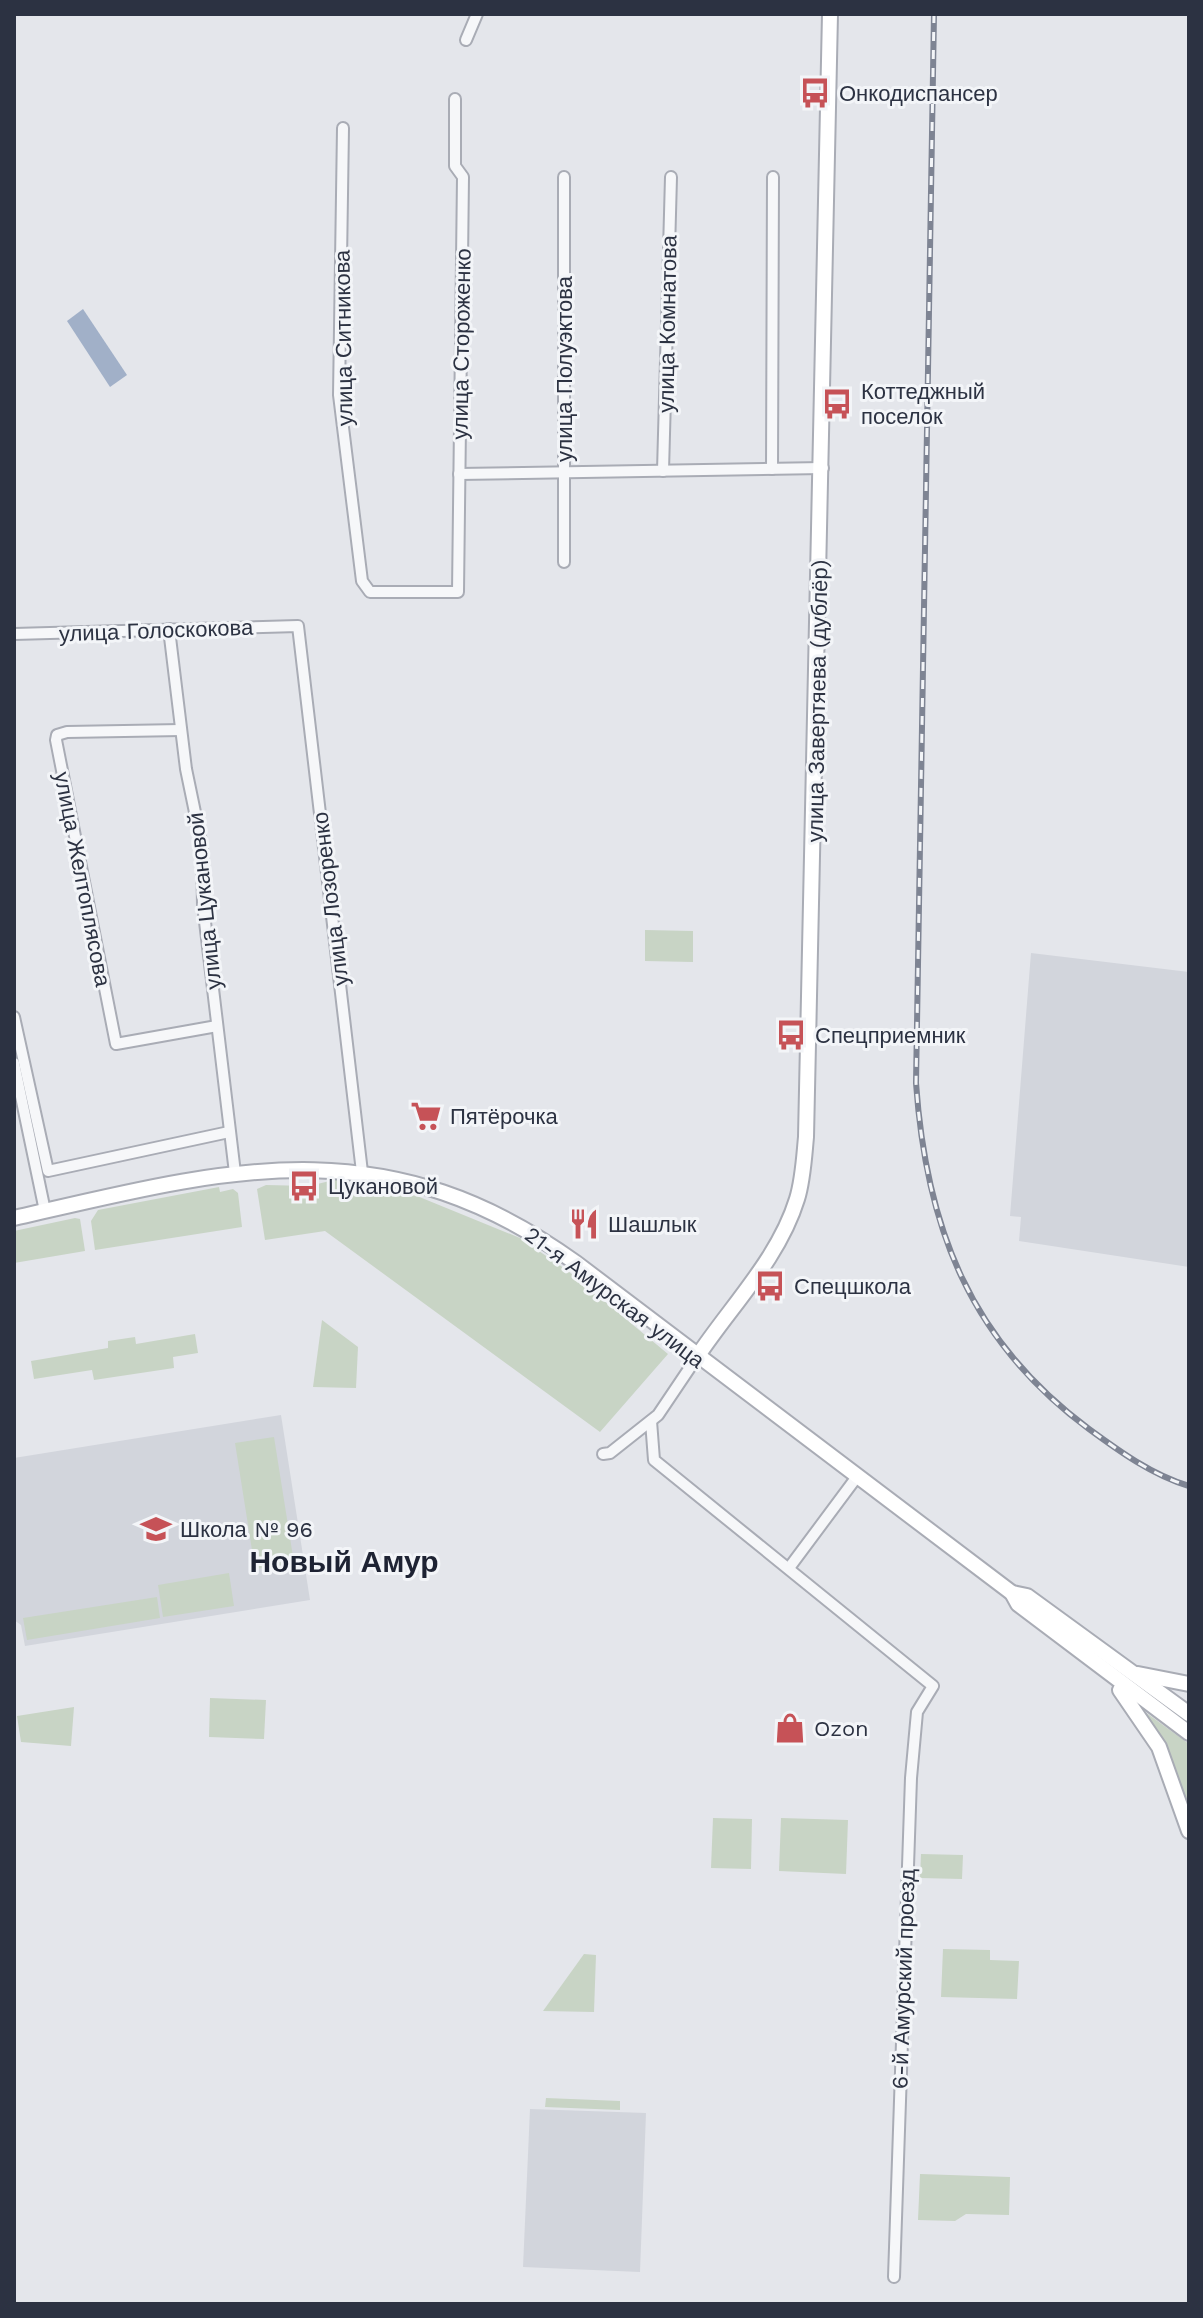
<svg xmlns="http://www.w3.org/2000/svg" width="1203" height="2318" viewBox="0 0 1203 2318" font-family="'Work Sans',sans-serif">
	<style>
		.built { fill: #d2d5dc }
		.green { fill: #c8d4c5 }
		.water { fill: #a1b0c8 }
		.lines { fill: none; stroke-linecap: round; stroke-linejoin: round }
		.street-casing { stroke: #a9acb5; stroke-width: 14 }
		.secondary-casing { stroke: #a9acb5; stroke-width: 18 }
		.street { stroke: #f6f7f9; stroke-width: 10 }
		.secondary { stroke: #fff; stroke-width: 14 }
		.rail-casing { stroke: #7e8493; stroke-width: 6 }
		.rail { stroke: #f3f5f8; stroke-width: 3; stroke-dasharray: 9; stroke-linecap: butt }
		.labels { text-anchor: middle; stroke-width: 6; stroke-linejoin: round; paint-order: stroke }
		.poi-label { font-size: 22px; fill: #2c3242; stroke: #f3f5f8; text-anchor: start }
		.street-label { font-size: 22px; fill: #2c3242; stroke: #f3f5f8 }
		.district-label { font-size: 30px; font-weight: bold; fill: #1e2333; stroke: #f3f5f8 }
	</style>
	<rect width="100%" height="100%" fill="#e4e6eb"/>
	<g class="built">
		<path d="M1031,953L1189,972V1267L1019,1241L1021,1217L1010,1216Z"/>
		<path d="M281,1415L310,1600L25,1646L21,1625L14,1620V1458Z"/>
		<path d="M530,2109L646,2113L640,2272L523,2267Z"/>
	</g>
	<g class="green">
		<path d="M645,930L693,931V962L645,961Z"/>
		<path d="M338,1179L417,1196L520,1238L568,1271L668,1354L600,1432L325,1231L265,1240L257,1189L266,1185L309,1186Z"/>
		<path d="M219,1187L220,1192L233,1189L238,1193L242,1227L95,1250L91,1221L98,1210Z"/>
		<path d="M75,1218L80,1219L85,1251L14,1263V1231Z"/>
		<path d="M322,1320L358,1347L356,1388L313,1387Z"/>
		<path d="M195,1334L198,1353L173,1357L174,1368L94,1380L92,1370L34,1379L31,1361L108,1348V1341L135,1337L136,1344Z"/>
		<path d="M274,1437L294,1563L255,1569L235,1443Z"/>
		<path d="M229,1573L234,1606L163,1617L158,1585Z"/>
		<path d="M157,1597L160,1618L27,1640L23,1618Z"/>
		<path d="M210,1698L266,1700L264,1739L209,1737Z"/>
		<path d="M74,1707L71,1746L21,1742L17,1716Z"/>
		<path d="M1145,1712L1189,1744V1813L1144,1714Z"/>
		<path d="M713,1818L752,1819L751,1869L711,1868Z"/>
		<path d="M781,1818L848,1820L846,1874L779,1871Z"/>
		<path d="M921,1854L963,1855L962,1879L920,1878Z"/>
		<path d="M943,1949L990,1950V1960L1019,1961L1017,1999L941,1997Z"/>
		<path d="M584,1954L596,1955L594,2012L543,2011Z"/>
		<path d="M546,2098L620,2101V2110L545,2107Z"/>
		<path d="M920,2174L1010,2177L1009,2215L966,2214L955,2221L918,2220Z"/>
	</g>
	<path class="water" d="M83,309L127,375L110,387L67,321Z"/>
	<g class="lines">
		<g class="street-casing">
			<g id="street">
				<path d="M466,40L477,14"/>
				<path d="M343,128L339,395L362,581L370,592H458L463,177L455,166V99"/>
				<path d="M564,177V562"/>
				<path d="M772,469L773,177"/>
				<path d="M663,471L671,177"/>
				<path d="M459,474L823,468"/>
				<path d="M169,629L186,769L202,846L203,905L235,1173"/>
				<path d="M14,634L298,626L362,1172"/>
				<path d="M181,730L67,732L57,735L56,740L116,1044L217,1026"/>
				<path d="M14,1017L48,1171L229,1132"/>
				<path d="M14,1063L45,1211"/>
				<path d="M651,1421L654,1460L933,1686L917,1712L911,1778L894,2277"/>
				<path d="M603,1454L610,1453L658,1415L697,1357"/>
				<path d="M789,1568L856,1478"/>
			</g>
		</g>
		<g class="secondary-casing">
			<g id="secondary">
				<path d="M14,1218C226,1169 384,1124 576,1263L1012,1593L1018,1604L1189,1733"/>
				<path d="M697,1357C731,1306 779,1258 797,1199C803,1180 804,1158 806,1137L830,14"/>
				<path d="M1012,1593L1027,1596L1189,1714"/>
				<path d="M1138,1674L1189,1684"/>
				<path d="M1120,1690L1159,1747L1189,1831"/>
			</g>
		</g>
		<use href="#street" class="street"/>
		<use href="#secondary" class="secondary"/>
		<g class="rail-casing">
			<path id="rail" d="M934,14L916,1083C926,1227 970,1341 1089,1429C1119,1451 1152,1475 1189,1486"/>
		</g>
		<use href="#rail" class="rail"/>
	</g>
	<defs>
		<g id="bus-bare" transform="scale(2.4)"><path d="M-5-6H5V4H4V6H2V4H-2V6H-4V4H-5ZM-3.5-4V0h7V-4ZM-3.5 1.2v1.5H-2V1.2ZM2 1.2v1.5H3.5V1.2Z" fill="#c65257" stroke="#f3f5f8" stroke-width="2.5" paint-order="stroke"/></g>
		<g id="supermarket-bare" transform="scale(2.4)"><path d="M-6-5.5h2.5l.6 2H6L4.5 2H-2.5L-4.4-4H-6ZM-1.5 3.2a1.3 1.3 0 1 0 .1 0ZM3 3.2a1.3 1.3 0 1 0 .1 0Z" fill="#c65257" stroke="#f3f5f8" stroke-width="2.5" paint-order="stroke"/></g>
		<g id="restaurant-bare" transform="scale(2.4)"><path d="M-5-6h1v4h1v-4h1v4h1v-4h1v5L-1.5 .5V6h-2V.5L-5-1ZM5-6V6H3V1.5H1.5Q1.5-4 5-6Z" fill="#c65257" stroke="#f3f5f8" stroke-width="2.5" paint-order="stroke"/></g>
		<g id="school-bare" transform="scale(2.4)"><path d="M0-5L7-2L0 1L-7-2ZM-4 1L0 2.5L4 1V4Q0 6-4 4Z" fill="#c65257" stroke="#f3f5f8" stroke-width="2.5" paint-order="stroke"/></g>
		<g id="shop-bare" transform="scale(2.4)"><path d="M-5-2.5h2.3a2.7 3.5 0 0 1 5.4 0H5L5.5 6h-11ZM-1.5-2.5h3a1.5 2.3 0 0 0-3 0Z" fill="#c65257" stroke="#f3f5f8" stroke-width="2.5" paint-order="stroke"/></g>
	</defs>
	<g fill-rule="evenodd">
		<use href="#bus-bare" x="815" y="93"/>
		<use href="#bus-bare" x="837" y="404"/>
		<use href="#bus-bare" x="791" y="1035"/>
		<use href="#supermarket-bare" x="426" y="1116"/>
		<use href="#bus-bare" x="304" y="1186"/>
		<use href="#restaurant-bare" x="584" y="1224"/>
		<use href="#bus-bare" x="770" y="1286"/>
		<use href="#school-bare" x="156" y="1529"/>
		<use href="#shop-bare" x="790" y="1728"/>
	</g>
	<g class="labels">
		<g class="poi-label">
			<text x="839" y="101">Онкодиспансер</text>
			<text x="861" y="399">Коттеджный<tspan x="861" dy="25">поселок</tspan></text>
			<text x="815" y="1043">Спецприемник</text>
			<text x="450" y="1124">Пятёрочка</text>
			<text x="328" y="1194">Цукановой</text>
			<text x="608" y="1232">Шашлык</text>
			<text x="794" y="1294">Спецшкола</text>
			<text x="180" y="1537">Школа № 96</text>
			<text x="814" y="1736">Ozon</text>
		</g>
		<g class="street-label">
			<text transform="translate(667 324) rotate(-89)" y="8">улица Комнатова</text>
			<text transform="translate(343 338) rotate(-91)" y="8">улица Ситникова</text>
			<text transform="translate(461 344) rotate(-89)" y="8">улица Стороженко</text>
			<text transform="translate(564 369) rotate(-90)" y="8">улица Полуэктова</text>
			<text transform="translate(156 630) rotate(-2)" y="8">улица Голоскокова</text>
			<text transform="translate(817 701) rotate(-89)" y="8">улица Завертяева (дублёр)</text>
			<text transform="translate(83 879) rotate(79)" y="8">улица Желтоплясова</text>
			<text transform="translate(330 899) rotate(-97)" y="8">улица Лозоренко</text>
			<text transform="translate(204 901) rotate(-96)" y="8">улица Цукановой</text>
			<text transform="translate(615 1297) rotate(37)" y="8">21-я Амурская улица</text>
			<text transform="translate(903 1979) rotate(-88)" y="8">6-й Амурский проезд</text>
		</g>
		<g class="district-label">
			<text x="344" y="1572">Новый Амур</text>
		</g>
	</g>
	<rect width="1203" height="2318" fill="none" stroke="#2c3242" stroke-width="32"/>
</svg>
